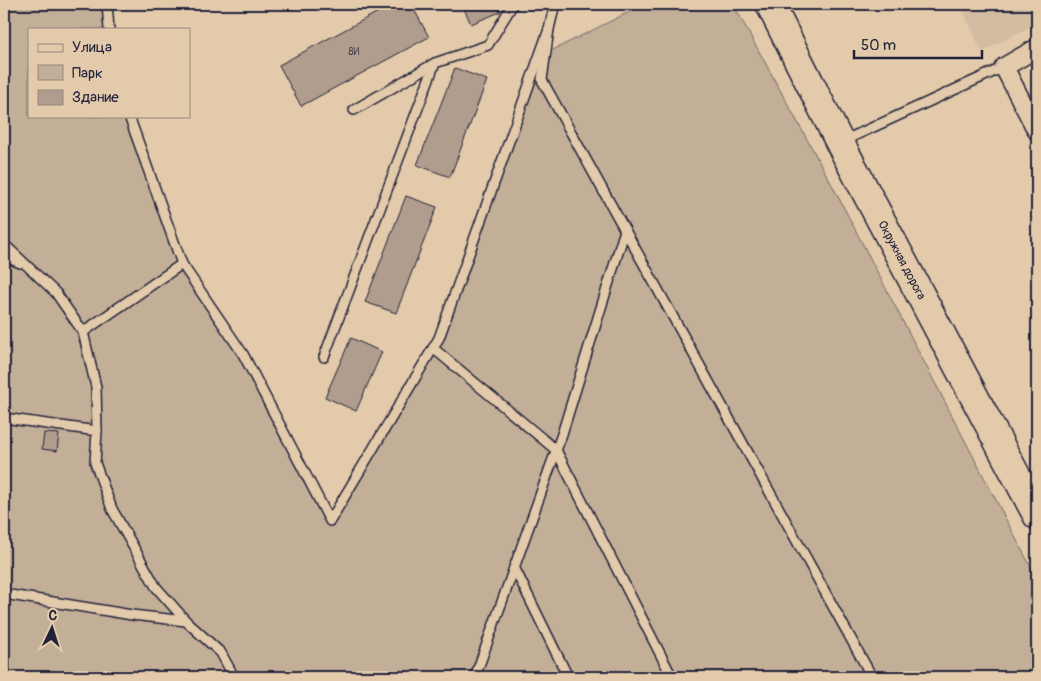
<svg xmlns="http://www.w3.org/2000/svg" width="1041" height="681" viewBox="0 0 1041 681" font-family="Pangolin,sans-serif">
	<style>
		.built { fill: #d3bca1 }
		.green { fill: #c3af98; stroke: #72686a }
		.building { fill: #b09d8d; stroke: #22223b }
		.lines { fill: none; stroke-linecap: round; stroke-linejoin: round }
		.service-casing { stroke: #22223b; stroke-width: 12 }
		.minor-casing { stroke: #22223b; stroke-width: 21 }
		.trunk-casing { stroke: #22223b; stroke-width: 31 }
		.service { stroke: #e2caaa; stroke-width: 9 }
		.minor { stroke: #e2caaa; stroke-width: 18 }
		.trunk { stroke: #e2caaa; stroke-width: 28 }
		.labels { text-anchor: middle; stroke-width: 5; stroke-linejoin: round; paint-order: stroke }
		.number-label { font-size: 10px; fill: #464150 }
		.street-label { font-size: 12px; fill: #22223b; stroke: #e2caaa }
	</style>
	<rect width="100%" height="100%" fill="#e2caaa"/>
	<filter id="ink" filterUnits="userSpaceOnUse"><feTurbulence type="fractalNoise" baseFrequency=".02" numOctaves="2"/><feDisplacementMap in="SourceGraphic" scale="10" xChannelSelector="R" yChannelSelector="G"/><feConvolveMatrix kernelMatrix="1 2 1 2 8 2 1 2 1" color-interpolation-filters="sRGB"/></filter>
	<g filter="url(#ink)">
		<path class="built" d="M960,4H1037V23L982,52Z"/>
		<path class="green" d="M4,4H107L109,29H29V116H129L182,264L243,354L330,521L439,338L539,57L645,4H733L832,185L1037,579V677H4Z"/>
		<g class="building">
			<path d="M393,4H411L429,37L301,106L279,65Z"/>
			<path d="M462,4H497L500,12L471,24Z"/>
			<path d="M455,68L487,80L450,177L417,165Z"/>
			<path d="M406,196L437,207L396,313L365,302Z"/>
			<path d="M351,338L382,352L356,411L325,397Z"/>
			<path d="M44,433L59,434L57,451L42,449Z"/>
		</g>
		<g class="lines">
			<g class="service-casing">
				<g id="service">
					<path d="M107,4L109,29"/>
					<path d="M555,4L549,29L542,80L872,677"/>
					<path d="M354,110L435,63L488,45L513,4"/>
					<path d="M129,116L182,264L243,354L330,521L439,338L549,29"/>
					<path d="M843,141L1004,67"/>
					<path d="M4,244L56,293L83,332L96,387L97,431L95,463L112,509L156,587L186,621L221,653L234,677"/>
					<path d="M4,256L20,263"/>
					<path d="M83,332L182,264"/>
					<path d="M433,348L556,450L672,677"/>
					<path d="M324,357L435,63"/>
					<path d="M4,418L97,431"/>
					<path d="M514,567L568,677"/>
					<path d="M4,594L132,615L186,621"/>
					<path d="M475,677L562,434L625,230"/>
					<path d="M1035,677L1037,676"/>
				</g>
			</g>
			<g class="minor-casing">
				<path id="minor" d="M1037,48L1004,67L1037,131"/>
			</g>
			<g class="trunk-casing">
				<path id="trunk" d="M770,4L840,143L1037,515"/>
			</g>
			<use href="#service" class="service"/>
			<use href="#minor" class="minor"/>
			<use href="#trunk" class="trunk"/>
		</g>
	</g>
	<g class="labels">
		<g class="number-label">
			<text x="354" y="55">8И</text>
		</g>
		<g class="street-label">
			<text transform="translate(902 260) rotate(62)" y="4">Окружная дорога</text>
		</g>
	</g>
	<rect width="1041" height="681" fill="none" stroke="#e2caaa" stroke-width="20"/>
	<rect x="10" y="10" width="1021" height="661" fill="none" stroke="#22223b" stroke-width="2" filter="url(#ink)"/>
	<rect x="28" y="28" width="162" height="90" fill="#e2caaa" stroke="#95877e"/>
	<rect x="38" y="44" width="25" height="8" fill="#e2caaa" stroke="#95877e"/>
	<text x="72" y="52" font-size="15" fill="#22223b">Улица</text>
	<rect x="38" y="65" width="25" height="15" fill="#c3af98" stroke="#95877e"/>
	<text x="72" y="78" font-size="15" fill="#22223b">Парк</text>
	<rect x="38" y="90" width="25" height="15" fill="#b09d8d" stroke="#95877e"/>
	<text x="72" y="102" font-size="15" fill="#22223b">Здание</text>
	<g transform="translate(52 628) rotate(4)" stroke="#e2caaa" stroke-width="4" paint-order="stroke">
	<path d="M0-4L9 19L0 12L-9 19Z" fill="#22223b"/>
	<text y="-8" font-size="14" font-weight="bold" text-anchor="middle" fill="#22223b">С</text>
	</g>
	<path d="M854 50v8h128v-8" fill="none" stroke="#22223b" stroke-width="2.5"/>
	<text x="861" y="50" font-size="15" fill="#22223b" stroke="#e2caaa" stroke-width="4" paint-order="stroke">50 m</text>
</svg>
